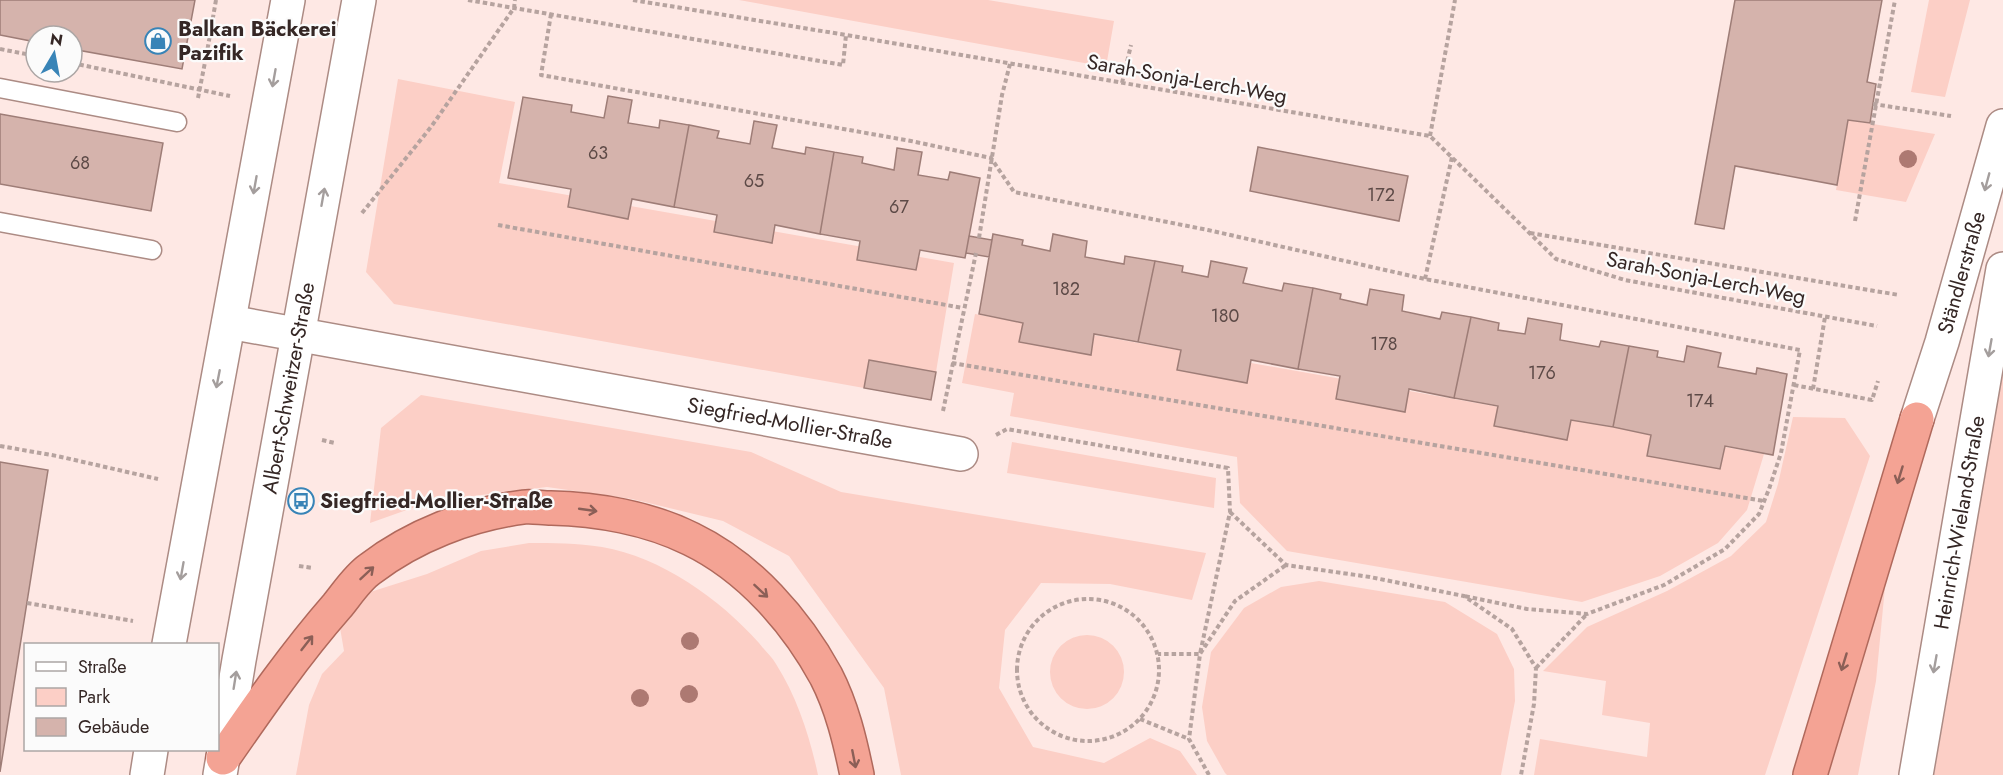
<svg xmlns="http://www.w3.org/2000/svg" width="2003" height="775" viewBox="0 0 2003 775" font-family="Jost,sans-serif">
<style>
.green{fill:#fccfc6}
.building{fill:#d5b3ac;stroke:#9e7d77;stroke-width:1.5}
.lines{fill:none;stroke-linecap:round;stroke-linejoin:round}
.service-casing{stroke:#ac8b84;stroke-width:21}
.minor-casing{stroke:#ac8b84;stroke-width:36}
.secondary-casing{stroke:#ac8b84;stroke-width:36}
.trunk-casing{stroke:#b0695c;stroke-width:36}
.path{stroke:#b6a39f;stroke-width:4;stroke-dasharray:4.5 3;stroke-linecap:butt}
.service{stroke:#fff;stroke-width:18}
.minor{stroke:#fff;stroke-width:33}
.secondary{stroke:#fff;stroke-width:33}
.trunk{stroke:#f4a394;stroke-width:33}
.tree{fill:#ad7972}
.oneway{stroke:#a49e9d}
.oneway2{stroke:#8b5f57}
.labels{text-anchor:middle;stroke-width:4.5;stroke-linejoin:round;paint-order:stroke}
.number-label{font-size:18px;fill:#5d4a47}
.poi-label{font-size:21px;font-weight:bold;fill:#352725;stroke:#fbfbfb;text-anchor:start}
.street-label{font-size:21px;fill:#352725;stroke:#fbfbfb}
</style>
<rect width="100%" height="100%" fill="#fee8e4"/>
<path class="green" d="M739,0H988L1114,21L1106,67Z
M1929,0H1970L1945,97L1911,92Z
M398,79L515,102L499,183L954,263L936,372L869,360L864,388L394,304L366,272Z
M1848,120L1935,134L1906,202L1836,190Z
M975,314L1764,454L1747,510L1718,543L1660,576L1582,602L1287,551L1240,503L1237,457L1010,416L1014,393L962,383Z
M2003,367V775H1934L2001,379Z
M421,395L751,452L841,492L1206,553L1192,600L1110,584L1041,583L1005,630L999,688L1033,747L1104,763L1150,738L1180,751L1197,775H901L884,688L789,556L723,521L632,499L547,487L432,501L370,523L381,428Z
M1793,417L1845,418L1870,456L1765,775H1534L1540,739L1647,757L1650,723L1602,715L1606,681L1543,671L1587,627L1667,591L1731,556L1766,522L1778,484Z
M1012,442L1216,478L1214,508L1007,473Z
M529,543C553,543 577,543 602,547C661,557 720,599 759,643C764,650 772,657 776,664C797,697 810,737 818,775H296L309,705L322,674L344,651L339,622L364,594L427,574L481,551Z
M1319,581L1445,602L1497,634L1514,669L1515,701L1501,775H1227L1225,773L1207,741L1202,707L1211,652L1244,608L1281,587Z
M1885,587L1876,681L1858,775H1827Z
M1050 672a37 37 0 1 1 74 0a37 37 0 1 1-74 0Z"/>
<path class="building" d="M0,0H195L182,69L72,49V36H36V42L0,35Z
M1735,0H1882L1867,82L1876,84L1870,123L1848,120L1837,185L1735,166L1724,229L1695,224Z
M608,96L632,100L628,123L659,128L660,120L689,125L674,207L632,199L628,219L568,207L571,189L508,178L523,97L572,105L571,112L604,118Z
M0,114L163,143L151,211L0,184Z
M754,121L777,125L772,148L805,154L806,147L834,152L820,234L775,225L772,243L714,232L717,215L674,207L689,125L719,131L717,138L750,144Z
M1258,147L1408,176L1399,221L1250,191Z
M897,148L922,152L918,175L948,180L950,172L980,178L965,258L920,250L916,270L857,260L860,241L820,234L834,152L863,157L862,163L894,170Z
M993,234L1023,240L1022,245L1050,251L1053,234L1087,241L1085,257L1124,264L1125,256L1155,261L1138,342L1094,334L1091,355L1019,342L1023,323L979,314Z
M969,236L992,240L989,257L966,253Z
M1155,261L1183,266L1182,272L1208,277L1211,261L1247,268L1243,283L1282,291L1284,283L1313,288L1298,369L1251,360L1247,383L1177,370L1181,350L1138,342Z
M1313,288L1341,294L1340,299L1367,305L1370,289L1404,295L1402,311L1440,319L1442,312L1471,317L1454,398L1409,389L1405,412L1336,399L1340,376L1298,369Z
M1471,317L1499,323L1498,330L1525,334L1528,318L1562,324L1560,340L1599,347L1601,341L1629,346L1613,427L1571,420L1567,440L1494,426L1498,406L1454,398Z
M1629,346L1658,351L1657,357L1684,362L1687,346L1707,350L1721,353L1718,367L1756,374L1757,368L1787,374L1773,455L1725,446L1720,469L1647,456L1651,435L1613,427Z
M869,360L936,372L931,400L864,388Z
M0,462L48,470L0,772Z"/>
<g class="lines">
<g class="service-casing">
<path id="service" d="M0,88L177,122
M0,222L152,250"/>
</g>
<g class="minor-casing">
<g id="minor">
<path id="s1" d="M229,322L961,454"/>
</g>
</g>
<g class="secondary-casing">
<g id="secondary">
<path id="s2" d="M1917,419L1942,342L2003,126"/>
<path d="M169,644C207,429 250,215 288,0"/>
<path d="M147,775L151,750"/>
<path id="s3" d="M220,775L239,660L359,0"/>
<path id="s4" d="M1916,775L2003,269"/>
</g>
</g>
<g class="trunk-casing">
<path id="trunk" d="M223,758C259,706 295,654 337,606C347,594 357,578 370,569C413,536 469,514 524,507C532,506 542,508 551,508C597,509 649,518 691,539C749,567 796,621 826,676C842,707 850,741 857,775
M1810,775L1917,419"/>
</g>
<path class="path" d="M216,0L207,52L238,57
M468,0L843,65L846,35L1430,136L1556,259L1625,280L1877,326
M633,0L846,35
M551,14L541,75L911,141L991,158L1014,192L1208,230L1425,279L1800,350L1781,453L1769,489L1759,514L1725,549L1664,585L1587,614L1527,609L1464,596
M0,49L36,56
M72,63L230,96
M1122,83L1131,45
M198,98L207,52
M1873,104L1951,116
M1430,136L1455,0
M362,213L431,127L514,8L515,0
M1855,221L1895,0
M498,225L963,308
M1530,233L1899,295
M979,238L1002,95L1010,64
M1425,279L1452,157
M952,363L1764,501
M1794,385L1872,400L1878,381
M1813,389L1825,317
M943,411L976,253
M996,435L1007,429L1228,468L1230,512L1200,654H1158
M322,440L335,443
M0,446L57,456L158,479
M1230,512L1286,565L1370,577L1464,596L1512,629L1536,668L1534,704L1521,775
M299,566L313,568
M1017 670a71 71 0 1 1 142 0a71 71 0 1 1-142 0Z
M27,603L133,621
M1536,668L1587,614
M1140,719L1189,739
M1209,775L1189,739L1200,654L1235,601L1286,565"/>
<use href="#service" class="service"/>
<use href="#minor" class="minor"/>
<use href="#secondary" class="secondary"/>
<use href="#trunk" class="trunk"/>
</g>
<g class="tree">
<circle cx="1908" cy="159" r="9"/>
<circle cx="690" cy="641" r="9"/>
<circle cx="689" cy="694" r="9"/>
<circle cx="640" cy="698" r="9"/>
</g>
<defs><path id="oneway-shaft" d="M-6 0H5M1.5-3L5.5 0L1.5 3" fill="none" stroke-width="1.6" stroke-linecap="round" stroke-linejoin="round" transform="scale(1.5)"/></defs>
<g class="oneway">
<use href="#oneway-shaft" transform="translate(274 78) rotate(100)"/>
<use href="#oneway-shaft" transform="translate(1987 182) rotate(105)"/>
<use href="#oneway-shaft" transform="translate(255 185) rotate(100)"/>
<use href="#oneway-shaft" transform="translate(323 197) rotate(-80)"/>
<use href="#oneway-shaft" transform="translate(1990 348) rotate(100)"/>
<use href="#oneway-shaft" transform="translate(218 379) rotate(101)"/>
<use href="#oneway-shaft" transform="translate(182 571) rotate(100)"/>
<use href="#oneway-shaft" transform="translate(1935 664) rotate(100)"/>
<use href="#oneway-shaft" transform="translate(235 680) rotate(-81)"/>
</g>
<g class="oneway2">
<use href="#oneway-shaft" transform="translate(1900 475) rotate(107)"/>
<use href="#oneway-shaft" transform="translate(588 510) rotate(8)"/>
<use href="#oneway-shaft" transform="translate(367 573) rotate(-43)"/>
<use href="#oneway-shaft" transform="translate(761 591) rotate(43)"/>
<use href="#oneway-shaft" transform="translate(307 643) rotate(-52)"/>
<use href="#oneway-shaft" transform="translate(1844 662) rotate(107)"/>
<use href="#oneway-shaft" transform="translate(854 759) rotate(79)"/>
</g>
<defs>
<g id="shop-ring" transform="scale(1.35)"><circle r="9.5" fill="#fbfbfb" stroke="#3884b7" stroke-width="1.5"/><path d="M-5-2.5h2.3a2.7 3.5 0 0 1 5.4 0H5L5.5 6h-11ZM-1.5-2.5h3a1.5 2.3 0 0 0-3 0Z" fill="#3884b7"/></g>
<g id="bus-ring" transform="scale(1.35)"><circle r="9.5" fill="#fbfbfb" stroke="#3884b7" stroke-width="1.5"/><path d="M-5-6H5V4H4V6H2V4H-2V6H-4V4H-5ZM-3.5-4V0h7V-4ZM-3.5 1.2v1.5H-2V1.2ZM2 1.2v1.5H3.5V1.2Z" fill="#3884b7"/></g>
</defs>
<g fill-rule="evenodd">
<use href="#shop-ring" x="158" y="41"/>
<use href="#bus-ring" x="301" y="501"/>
</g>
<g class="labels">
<g class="number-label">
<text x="598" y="159">63</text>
<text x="80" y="169">68</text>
<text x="754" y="187">65</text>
<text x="1381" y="201">172</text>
<text x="899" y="213">67</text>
<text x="1066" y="295">182</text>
<text x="1225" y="322">180</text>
<text x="1384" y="350">178</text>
<text x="1542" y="379">176</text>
<text x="1700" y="407">174</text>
</g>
<g class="poi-label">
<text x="178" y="36">Balkan Bäckerei<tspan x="178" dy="24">Pazifik</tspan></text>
<text x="320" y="508">Siegfried-Mollier-Straße</text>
</g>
<g class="street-label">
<text transform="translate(1187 79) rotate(10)" y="7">Sarah-Sonja-Lerch-Weg</text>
<text dy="7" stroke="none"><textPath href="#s2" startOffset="153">Ständlerstraße</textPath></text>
<text transform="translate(1706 278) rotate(11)" y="7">Sarah-Sonja-Lerch-Weg</text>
<text dy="7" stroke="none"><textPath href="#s3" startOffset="393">Albert-Schweitzer-Straße</textPath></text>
<text dy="7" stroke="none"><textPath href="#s1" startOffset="570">Siegfried-Mollier-Straße</textPath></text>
<text dy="7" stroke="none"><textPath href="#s4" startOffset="256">Heinrich-Wieland-Straße</textPath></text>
</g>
</g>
<rect x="24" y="643" width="195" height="108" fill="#fbfbfb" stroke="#aca6a5" stroke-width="1.5"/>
<rect x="36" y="662" width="30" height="9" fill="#ffffff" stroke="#aca6a5" stroke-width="1.5"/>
<text x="78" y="673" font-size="18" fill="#352725">Straße</text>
<rect x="36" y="688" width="30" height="18" fill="#fccfc6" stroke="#aca6a5" stroke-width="1.5"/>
<text x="78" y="703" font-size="18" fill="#352725">Park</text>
<rect x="36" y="718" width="30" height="18" fill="#d5b3ac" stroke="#aca6a5" stroke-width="1.5"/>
<text x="78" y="733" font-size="18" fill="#352725">Gebäude</text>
<g transform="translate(54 54) rotate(10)"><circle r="28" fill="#fbfbfb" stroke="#aca6a5" stroke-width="1.5"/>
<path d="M0-4.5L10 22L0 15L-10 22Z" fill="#3884b7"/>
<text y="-9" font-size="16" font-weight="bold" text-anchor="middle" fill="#352725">N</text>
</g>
</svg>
